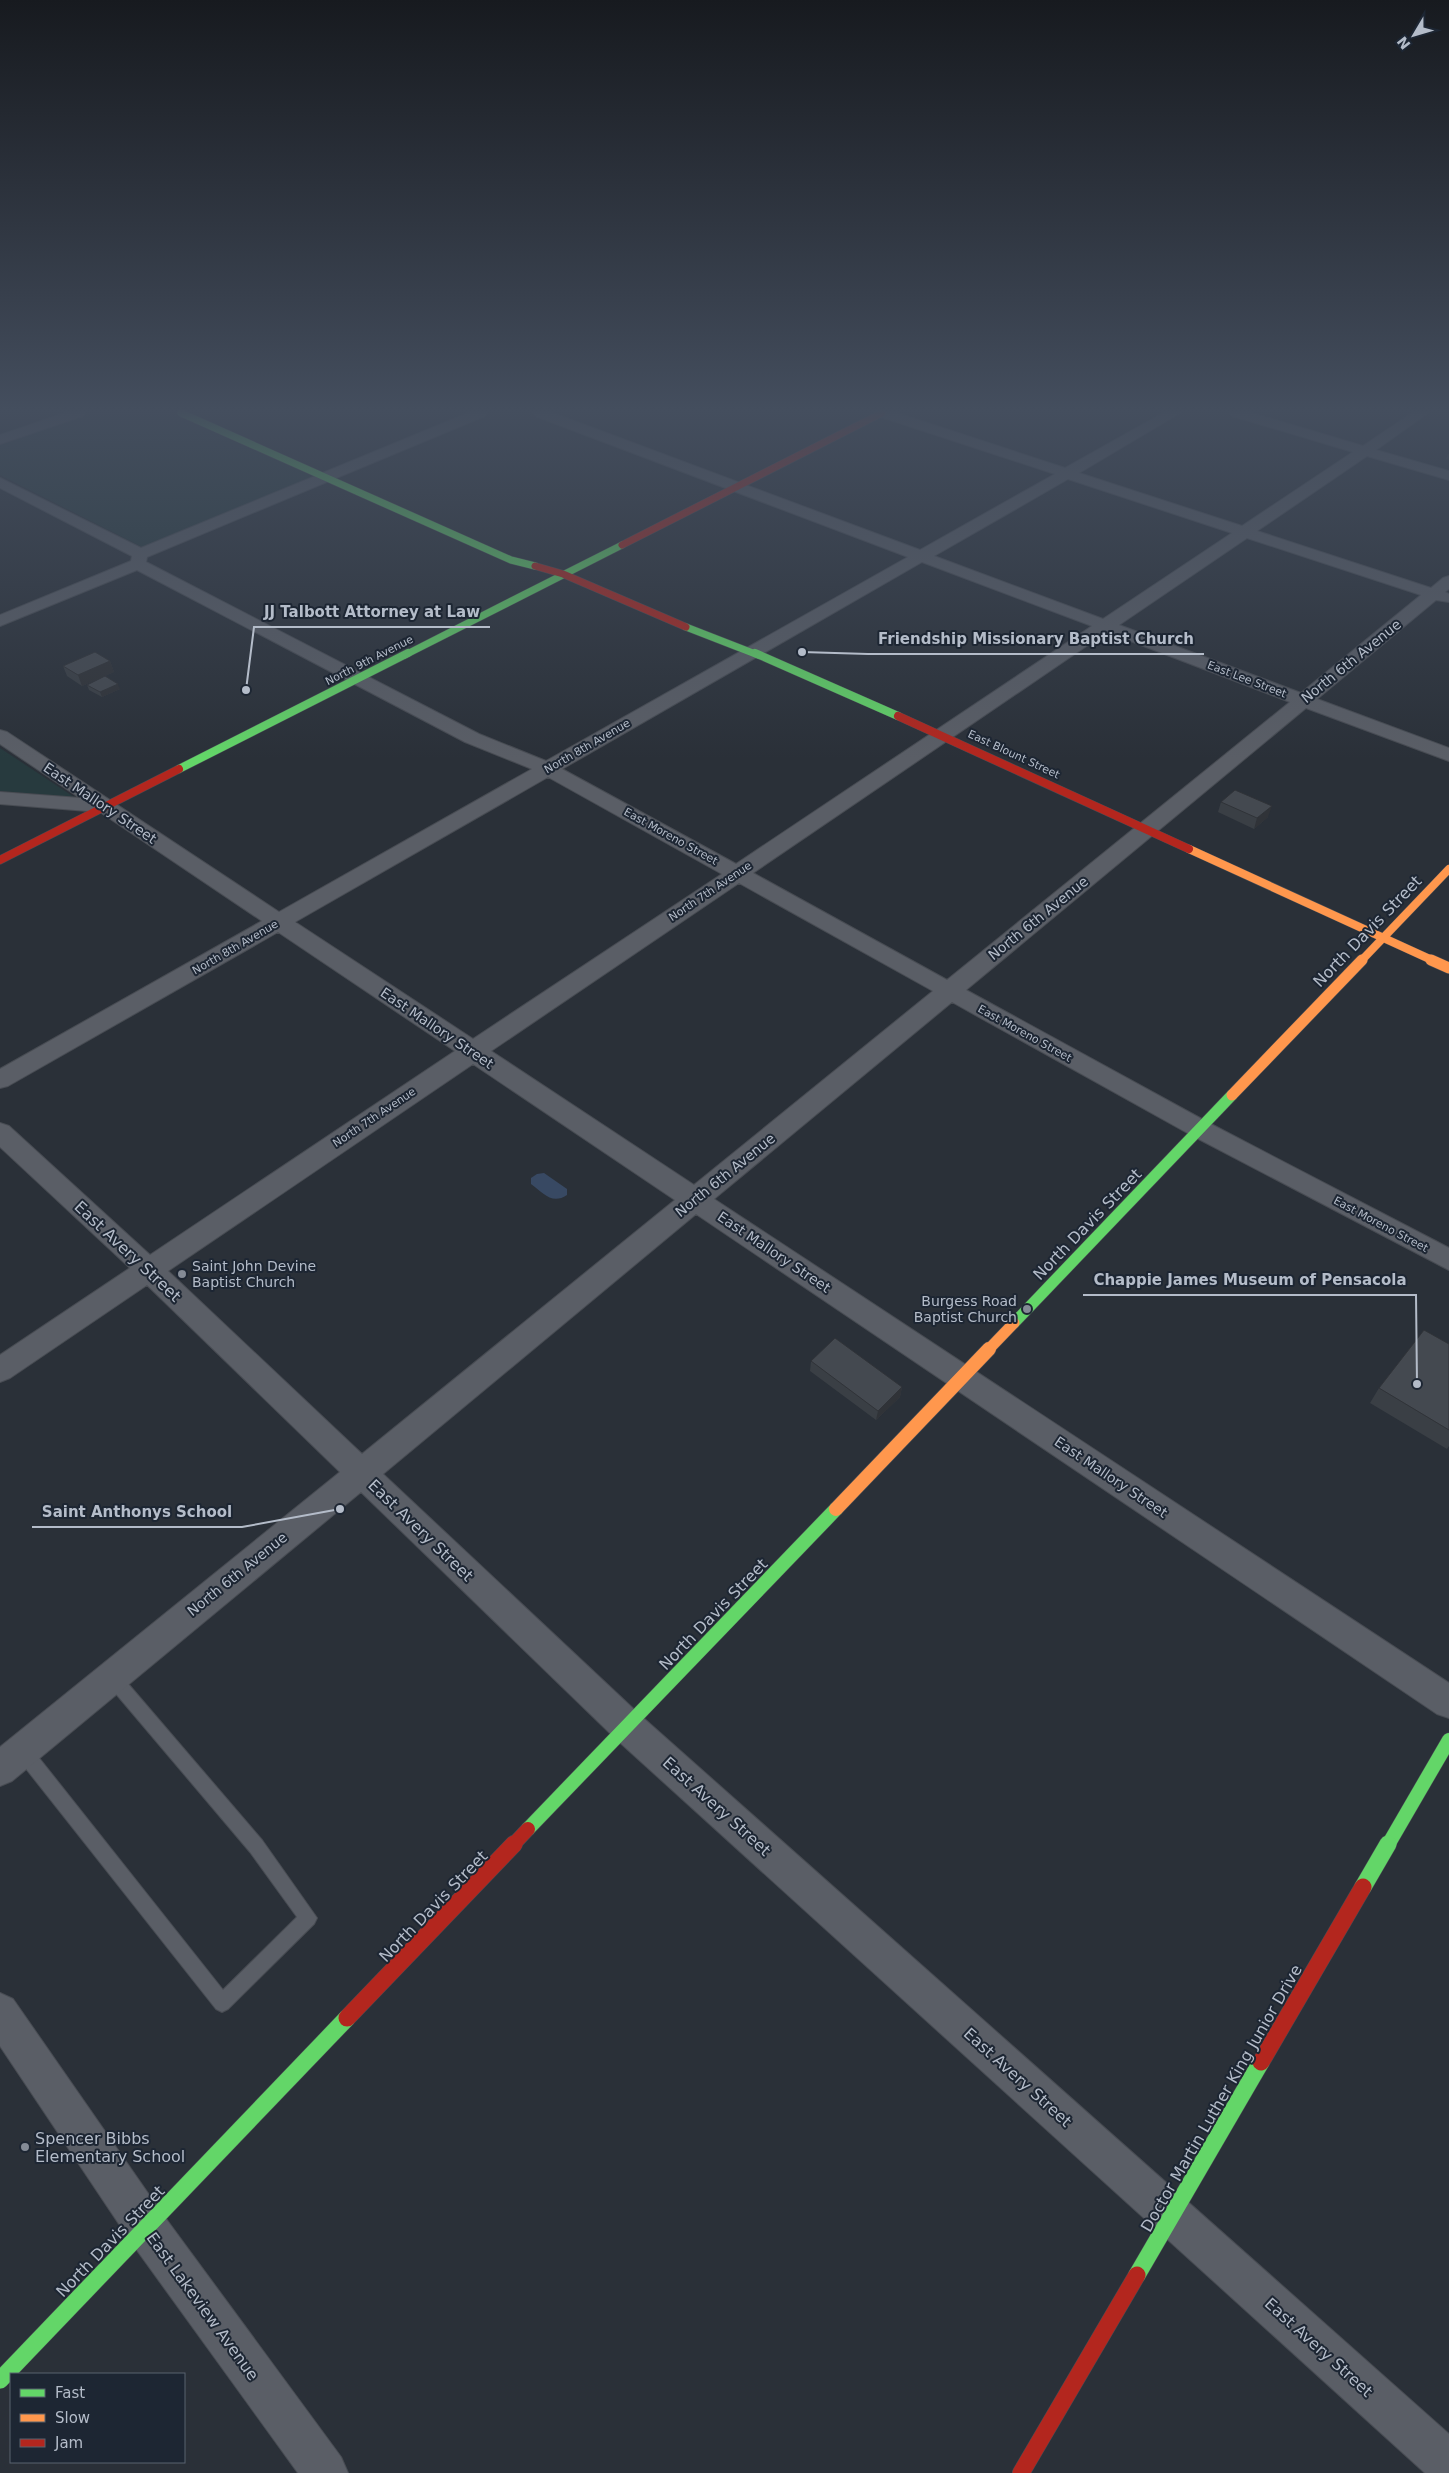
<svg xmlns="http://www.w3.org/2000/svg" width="1449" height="2473" viewBox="0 0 1449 2473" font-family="'DejaVu Sans',sans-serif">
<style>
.green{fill:#273a3e}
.water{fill:#384963}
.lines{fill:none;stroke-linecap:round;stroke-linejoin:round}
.lane-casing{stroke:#484c53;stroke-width:2}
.street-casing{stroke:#484c53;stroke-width:2}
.fast-far4-casing{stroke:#484c53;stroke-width:8}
.fast-far3-casing{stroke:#484c53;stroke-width:9}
.fast-far2-casing{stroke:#484c53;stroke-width:12}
.fast-far1-casing{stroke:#484c53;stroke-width:15}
.fast-casing{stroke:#484c53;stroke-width:18}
.slow-far2-casing{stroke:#484c53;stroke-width:9}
.slow-far1-casing{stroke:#484c53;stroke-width:12}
.slow-casing{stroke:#484c53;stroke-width:15}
.jam-far3-casing{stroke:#484c53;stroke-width:8}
.jam-far2-casing{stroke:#484c53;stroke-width:9}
.jam-far1-casing{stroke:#484c53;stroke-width:15}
.jam-casing{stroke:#484c53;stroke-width:18}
.lane{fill:#5a5e66;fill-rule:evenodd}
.street{fill:#5a5e66;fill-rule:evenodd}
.fast-far4{stroke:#63d668;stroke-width:7}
.fast-far3{stroke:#63d668;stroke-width:8}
.fast-far2{stroke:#63d668;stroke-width:11}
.fast-far1{stroke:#63d668;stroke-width:14}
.fast{stroke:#63d668;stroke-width:17}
.slow-far2{stroke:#ff974d;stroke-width:8}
.slow-far1{stroke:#ff974d;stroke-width:11}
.slow{stroke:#ff974d;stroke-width:14}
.jam-far3{stroke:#b3261e;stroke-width:7}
.jam-far2{stroke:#b3261e;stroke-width:8}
.jam-far1{stroke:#b3261e;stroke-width:14}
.jam{stroke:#b3261e;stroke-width:17}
.wall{fill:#3a3f45}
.shaded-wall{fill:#303338}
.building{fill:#444950;stroke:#303338}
.poi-dot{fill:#848b96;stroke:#1d2633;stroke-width:2}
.labels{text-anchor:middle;stroke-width:4;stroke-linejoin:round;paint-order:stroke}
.far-street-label{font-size:11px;fill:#b4bcc9;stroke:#1d2633}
.street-label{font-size:14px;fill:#b4bcc9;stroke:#1d2633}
.poi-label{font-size:14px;fill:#b4bcc9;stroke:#1d2633;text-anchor:start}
.near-street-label{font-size:16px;fill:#b4bcc9;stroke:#1d2633}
.near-poi-label{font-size:16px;fill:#b4bcc9;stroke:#1d2633;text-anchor:start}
.leader{fill:none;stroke:#b4bcc9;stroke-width:2}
.callout-dot{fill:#b4bcc9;stroke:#1d2633;stroke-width:2}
.callout-label{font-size:15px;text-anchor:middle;font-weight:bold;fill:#b4bcc9;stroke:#1d2633;stroke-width:4;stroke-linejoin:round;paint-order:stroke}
</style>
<rect width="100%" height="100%" fill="#2a3038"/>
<path class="green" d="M90,413H171L315,477L142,547L0,475V445Z
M0,748L74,797L0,791Z"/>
<path class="water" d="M544,1173L567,1189V1195C552,1205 543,1193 531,1184V1178L537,1174Z"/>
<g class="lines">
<g class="lane-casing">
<path id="lane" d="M112,1669L118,1672L262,1840L317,1918L314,1924L228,2009L222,2012L216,2009L16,1756L14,1750L16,1744L22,1742L28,1744L223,1990L297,1917L250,1852L106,1682L104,1677L106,1672Z"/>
</g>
<g class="street-casing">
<path id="street" d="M65,413H85L83,416L0,444V435Z
M468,413H487L485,416L147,557L146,562L479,734L546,761L908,557L535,416L533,413H553L920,550L1055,474L878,416L876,413H897L1065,468L1163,413H1180L1079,473L1242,526L1353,452L1232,416L1230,413H1252L1363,446L1412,413H1428L1376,450L1449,471V480L1367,456L1257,531L1431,588L1443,578L1449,576V589L1445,592L1449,594V602L1436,600L1317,699L1449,748V761L1306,708L966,990L1209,1123L1449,1248V1270L1191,1135L952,1002L714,1199L1449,1683V1718L1437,1714L696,1214L383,1474L640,1715L1449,2434V2473H1425L616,1739L361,1492L12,1781L0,1786V1747L340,1472L147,1285L10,1378L0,1382V1355L130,1268L0,1147V1123L9,1126L150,1255L455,1051L278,932L8,1086L0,1088V1069L262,921L100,812L0,804V792L80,798L0,744V730L7,732L279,912L532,769L465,742L137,570L0,626V615L131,561L132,556L0,488V478L141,548ZM1068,479L1232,533L1103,619L934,556ZM1247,538L1421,595L1301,693L1119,625ZM922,562L1092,626L736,864L562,769ZM1107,632L1290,702L947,980L753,873ZM548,777L722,874L473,1039L295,922ZM739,883L933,991L694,1185L491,1051ZM473,1064L675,1200L362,1454L168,1271Z
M0,1993L13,1999L161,2212L341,2457L348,2473H298L131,2242L0,2046Z"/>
</g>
<g class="fast-far4-casing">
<path id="fast-far4" d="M181,413L511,560L535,566
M686,627L758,655
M405,655L622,545"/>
</g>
<g class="fast-far3-casing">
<path id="fast-far3" d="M755,653L898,716
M179,769L408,653"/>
</g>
<g class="fast-far2-casing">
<path id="fast-far2" d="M1014,1323L1232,1095"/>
</g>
<g class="fast-far1-casing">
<path id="fast-far1" d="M528,1829L836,1509
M1388,1845L1449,1740"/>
</g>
<g class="fast-casing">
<path id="fast" d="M1363,1887L1388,1844
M1137,2275L1261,2062
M0,2380L347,2018"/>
</g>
<g class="slow-far2-casing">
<path id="slow-far2" d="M1189,849L1434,961
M1361,961L1449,869"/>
</g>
<g class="slow-far1-casing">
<path id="slow-far1" d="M1431,960L1449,968
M1232,1095L1362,960
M988,1350L1014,1323"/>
</g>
<g class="slow-casing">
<path id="slow" d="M836,1509L989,1349"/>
</g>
<g class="jam-far3-casing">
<path id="jam-far3" d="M622,545L882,413
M535,566L563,574L686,627"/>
</g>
<g class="jam-far2-casing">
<path id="jam-far2" d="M898,716L1189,849
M0,860L179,769"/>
</g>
<g class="jam-far1-casing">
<path id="jam-far1" d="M513,1845L528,1829"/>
</g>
<g class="jam-casing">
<path id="jam" d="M347,2018L514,1844
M1261,2062L1363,1887
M1021,2473L1137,2275"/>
</g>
<use href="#lane" class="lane"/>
<use href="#street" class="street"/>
<use href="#fast-far4" class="fast-far4"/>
<use href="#fast-far3" class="fast-far3"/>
<use href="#fast-far2" class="fast-far2"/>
<use href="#fast-far1" class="fast-far1"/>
<use href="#fast" class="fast"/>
<use href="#slow-far2" class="slow-far2"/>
<use href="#slow-far1" class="slow-far1"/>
<use href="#slow" class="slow"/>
<use href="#jam-far3" class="jam-far3"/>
<use href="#jam-far2" class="jam-far2"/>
<use href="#jam-far1" class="jam-far1"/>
<use href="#jam" class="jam"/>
</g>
<path class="wall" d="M1448,454H1449V460L1446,459Z
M110,661L114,672L82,686L67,676L63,666Z
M87,685L120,689L102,697L89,690Z
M1221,802L1268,817L1254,829L1218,812Z
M1449,1344V1446L1447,1449L1370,1403L1379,1388Z
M811,1361L902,1387L900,1397L876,1420L810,1371Z"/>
<path class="shaded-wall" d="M110,661L114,672L82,686L78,675Z
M118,684L120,689L102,697L100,692Z
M1272,806L1268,817L1254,829L1257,818Z
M902,1387L900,1397L876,1420L878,1411Z"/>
<path class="building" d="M95,652L110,661L78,675L63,666Z
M105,676L118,684L100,692L87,685Z
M1235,790L1272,806L1257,818L1221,802Z
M1424,1330L1449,1344V1430L1379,1388Z
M835,1338L902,1387L878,1411L811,1361Z"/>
<linearGradient id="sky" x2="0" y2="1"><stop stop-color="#171a1f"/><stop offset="0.54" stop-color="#444e5e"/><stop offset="1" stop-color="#444e5e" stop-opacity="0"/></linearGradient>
<rect width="1449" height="759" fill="url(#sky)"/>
<g class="poi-dot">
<circle cx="182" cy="1274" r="5"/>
<circle cx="1027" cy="1309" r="5"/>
<circle cx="25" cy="2147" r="5"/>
</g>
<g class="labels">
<g class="far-street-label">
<text transform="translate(369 660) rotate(-27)" y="4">North 9th Avenue</text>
<text transform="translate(1247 679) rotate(21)" y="4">East Lee Street</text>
<text transform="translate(587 746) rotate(-30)" y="4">North 8th Avenue</text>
<text transform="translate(1014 754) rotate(25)" y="4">East Blount Street</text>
<text transform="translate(671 836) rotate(29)" y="4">East Moreno Street</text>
<text transform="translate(710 891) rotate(-34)" y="4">North 7th Avenue</text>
<text transform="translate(235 947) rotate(-30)" y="4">North 8th Avenue</text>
<text transform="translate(1025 1033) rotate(29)" y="4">East Moreno Street</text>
<text transform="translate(374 1117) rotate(-34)" y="4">North 7th Avenue</text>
<text transform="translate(1381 1224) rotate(28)" y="4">East Moreno Street</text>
</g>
<g class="street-label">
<text transform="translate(1351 661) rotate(-39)" y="5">North 6th Avenue</text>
<text transform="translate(100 803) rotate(34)" y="5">East Mallory Street</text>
<text transform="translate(1038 918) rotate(-39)" y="5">North 6th Avenue</text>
<text transform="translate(437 1028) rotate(34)" y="5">East Mallory Street</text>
<text transform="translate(725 1175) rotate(-39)" y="5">North 6th Avenue</text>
<text transform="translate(774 1252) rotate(34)" y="5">East Mallory Street</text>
<text transform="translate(1111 1477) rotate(34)" y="5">East Mallory Street</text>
<text transform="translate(237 1574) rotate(-39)" y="5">North 6th Avenue</text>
</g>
<g class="poi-label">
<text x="192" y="1271">Saint John Devine<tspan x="192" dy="16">Baptist Church</tspan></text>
<text x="1017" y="1306" text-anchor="end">Burgess Road<tspan x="1017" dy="16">Baptist Church</tspan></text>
</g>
<g class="near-street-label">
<text transform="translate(1367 931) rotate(-46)" y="6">North Davis Street</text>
<text transform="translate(1087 1224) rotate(-46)" y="6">North Davis Street</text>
<text transform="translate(128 1251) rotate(43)" y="6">East Avery Street</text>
<text transform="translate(421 1530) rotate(44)" y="6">East Avery Street</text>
<text transform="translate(713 1614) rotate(-46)" y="6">North Davis Street</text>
<text transform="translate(717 1806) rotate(42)" y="6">East Avery Street</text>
<text transform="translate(433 1906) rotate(-46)" y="6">North Davis Street</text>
<text transform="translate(1018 2077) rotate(42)" y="6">East Avery Street</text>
<text transform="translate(1221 2098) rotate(-60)" y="6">Doctor Martin Luther King Junior Drive</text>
<text transform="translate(110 2241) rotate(-46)" y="6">North Davis Street</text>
<text transform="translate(203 2306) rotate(54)" y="6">East Lakeview Avenue</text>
<text transform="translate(1319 2347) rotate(42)" y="6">East Avery Street</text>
</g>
<g class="near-poi-label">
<text x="35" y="2144">Spencer Bibbs<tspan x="35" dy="18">Elementary School</tspan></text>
</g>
</g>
<path class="leader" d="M246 690L254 627H490M802 652L868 654H1204M1417 1384L1416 1295H1083M340 1509L242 1527H32"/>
<g class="callout-dot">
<circle cx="246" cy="690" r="5"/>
<circle cx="802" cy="652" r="5"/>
<circle cx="1417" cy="1384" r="5"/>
<circle cx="340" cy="1509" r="5"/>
</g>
<g class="callout-label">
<text x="372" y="617">JJ Talbott Attorney at Law</text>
<text x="1036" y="644">Friendship Missionary Baptist Church</text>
<text x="1250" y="1285">Chappie James Museum of Pensacola</text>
<text x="137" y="1517">Saint Anthonys School</text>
</g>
<rect x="10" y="2373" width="175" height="90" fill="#1d2633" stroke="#59626f"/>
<rect x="20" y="2389" width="25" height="8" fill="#63d668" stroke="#59626f"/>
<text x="55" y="2398" font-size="15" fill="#b4bcc9">Fast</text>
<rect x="20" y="2414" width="25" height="8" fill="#ff974d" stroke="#59626f"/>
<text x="55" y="2423" font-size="15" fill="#b4bcc9">Slow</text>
<rect x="20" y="2439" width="25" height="8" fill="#b3261e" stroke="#59626f"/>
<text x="55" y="2448" font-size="15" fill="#b4bcc9">Jam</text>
<g transform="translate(1414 35) rotate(232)" stroke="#1d2633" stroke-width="4" paint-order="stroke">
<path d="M0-4L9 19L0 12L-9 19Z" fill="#b4bcc9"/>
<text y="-8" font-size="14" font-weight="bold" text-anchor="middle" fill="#b4bcc9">N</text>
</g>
</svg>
